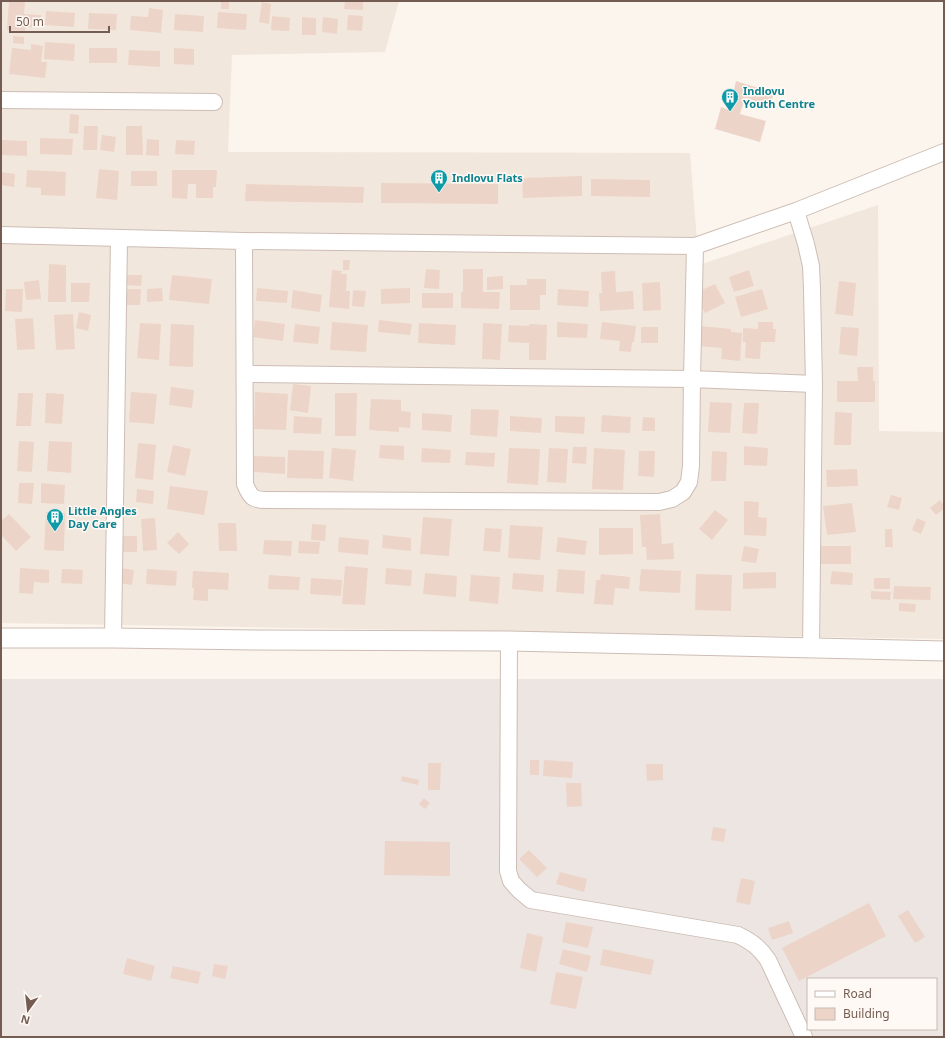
<svg xmlns="http://www.w3.org/2000/svg" width="945" height="1038" viewBox="0 0 945 1038" font-family="'Noto Sans',sans-serif">
<style>
.residential{fill:#f2e7dd}
.industrial{fill:#ece5e2;fill-rule:evenodd}
.building{fill:#edd4c8}
.lines{fill:none;stroke-linecap:round;stroke-linejoin:round}
.minor-casing{stroke:#cdbdb4;stroke-width:18}
.tertiary-casing{stroke:#cdbdb4;stroke-width:21}
.minor{stroke:#fff;stroke-width:16}
.tertiary{stroke:#fff;stroke-width:19}
.labels{text-anchor:middle;stroke-width:3;stroke-linejoin:round;paint-order:stroke}
.culture-label{font-size:11px;font-weight:bold;fill:#0d838f;stroke:#fef9f4;text-anchor:start}
</style>
<rect width="100%" height="100%" fill="#fbf5ee"/>
<path class="residential" d="M1,1H399L385,52L232,55L228,152L690,153L699,265L878,205L879,431L944,432V639L1,623Z"/>
<path class="industrial" d="M1,679H944V1037H1ZM808,979H936V1029H808Z"/>
<path class="building" d="M9,1H25L24,14L41,15L40,28L26,27L25,31L7,30Z
M221,1L229,2V9H221Z
M345,1H363V10L344,9Z
M262,2L271,4L269,24L259,22Z
M149,8L163,10L161,33L130,30L131,16L148,17Z
M46,11L75,13L74,27L45,25Z
M218,12L247,14L246,30L217,28Z
M89,13L117,14L116,30L88,29Z
M175,14L204,16L203,32L174,30Z
M348,15L363,16L362,31L347,30Z
M272,16L290,18L289,31L271,30Z
M302,17L316,18V35H302Z
M323,17L338,19L337,34L322,32Z
M13,36L24,37V44L13,43Z
M45,42L75,44L74,61L44,59Z
M31,44L43,46L41,62H47L45,78L9,74L12,48L31,50Z
M89,48H117V63H89Z
M174,48L194,49V65L174,64Z
M129,50L160,51V67L128,65Z
M736,81L774,93L770,105L745,98L740,114L766,121L760,142L715,129L721,107L729,110L731,101L737,103L739,95L733,94Z
M70,114L79,115L78,134L69,133Z
M84,126H98L97,150H83Z
M126,126H142L143,155H126Z
M102,135L116,137L114,152L100,150Z
M40,138L73,139L72,155L40,154Z
M147,139L159,140V156L146,155Z
M1,140L27,141V156L1,155Z
M176,140L195,141L194,155L175,154Z
M99,169L119,171L117,200L96,198Z
M27,170L66,172L65,196L41,195V188L26,187Z
M172,170H217L216,187H213V198H196V184H188L187,199L172,198Z
M131,171H157V186H131Z
M1,172L15,174L14,187L1,185Z
M582,176V196L523,198L522,178Z
M591,179L650,180V197L591,196Z
M381,183L498,184V204L381,203Z
M246,184L364,187L363,203L245,201Z
M343,260H350L349,270H343Z
M49,264L66,265V302H48Z
M426,269L440,270L439,289L424,288Z
M463,269H483V292H500L499,309L461,308V292H463Z
M332,270L342,271L341,274H347L346,291H350L349,309L329,307Z
M749,270L754,286L734,292L729,277Z
M615,271L616,292L633,291L634,309L600,311L599,293H602L601,272Z
M126,275H142L141,286L125,285Z
M172,275L212,279L209,304L169,300Z
M503,276V289L487,290V277Z
M527,279H546V295H540V310H510V285H527Z
M39,280L41,299L26,300L24,282Z
M839,281L856,283L853,316L835,314Z
M660,282L661,310L643,311L642,283Z
M71,283H90L89,302H71Z
M715,284L725,303L705,313L695,293Z
M162,288L163,301L147,302V289Z
M257,288L288,291L287,303L256,301Z
M410,288V303L381,304V289Z
M6,289H23L22,312L5,311Z
M124,289H141L140,305H124Z
M558,289L589,291L588,307L557,305Z
M762,289L768,309L741,317L735,297Z
M293,290L322,295L320,312L291,308Z
M353,290L366,291L364,307L352,306Z
M422,293H453V308H422Z
M79,312L91,315L88,331L76,328Z
M73,314L75,349L56,350L54,315Z
M33,318L35,349L17,350L15,319Z
M255,320L285,324L283,341L253,337Z
M379,320L412,324L410,335L378,332Z
M332,322L368,325L366,352L330,350Z
M557,322L588,324L587,338L557,337Z
M602,322L636,326L634,342H632L631,352L619,351L620,341L600,339Z
M758,322H773V329H776L775,342H761L760,359L745,358L746,342H743V328L758,329Z
M140,323L161,324L159,360L137,358Z
M419,323L456,325L455,345L418,343Z
M483,323L502,324L500,360L482,359Z
M171,324L194,325L193,367L169,366Z
M295,324L320,327L318,344L293,342Z
M529,324L547,325L546,360H529V343L508,342L509,325L529,326Z
M701,326L731,329V332L742,333L740,361L721,359L722,348L699,346Z
M641,327H658V343H641Z
M841,327L859,328L857,356L839,354Z
M857,367H873V381H875V402H837V381H858Z
M293,384L311,386L308,413L290,410Z
M171,387L194,390L192,408L169,405Z
M131,392L157,394L154,424L129,422Z
M255,392L288,394L286,430L254,429Z
M18,393H33L31,426H16Z
M46,393L64,394L62,424L45,423Z
M335,393H357L356,436H335Z
M371,399L401,400V411L411,412L410,428L399,427V432L369,430Z
M710,402L732,403L730,433L708,432Z
M744,403H759L757,434L742,433Z
M471,409L499,410L497,437L470,435Z
M835,412L852,413L851,445H834Z
M422,413L452,415L451,432L422,430Z
M602,415L631,417L630,433L601,432Z
M294,416L322,418L321,434L293,433Z
M510,416L542,418L541,433L510,431Z
M555,416L585,417L584,434L555,432Z
M643,417L655,418V431H642Z
M19,441L34,442L32,472L17,471Z
M49,441L72,442L71,473L47,471Z
M138,443L156,445L153,480L135,478Z
M173,445L191,449L185,476L167,472Z
M380,445L404,446V460L379,458Z
M744,446L768,448L767,466L744,465Z
M573,447H587L586,464L572,463Z
M332,448L356,450L353,481L329,478Z
M422,448L451,450L450,463L421,462Z
M509,448L540,449L538,485L507,483Z
M549,448L568,449L566,483L547,482Z
M594,448L625,450L623,490L592,489Z
M288,450L324,451L323,479L287,478Z
M639,451H655L654,477L638,476Z
M712,451L727,452L726,481H711Z
M466,452L495,453L494,467L465,465Z
M253,456L285,457V474L252,472Z
M857,469L858,486L827,487L826,470Z
M19,483H34L32,504L18,503Z
M41,483L65,485L64,504L41,503Z
M170,486L208,491L204,515L167,509Z
M137,489L154,491L153,504L136,502Z
M891,495L902,498L899,510L887,507Z
M940,500L944,505V509L936,515L930,508Z
M744,501L759,502L758,517L767,518L766,536L744,535Z
M852,503L856,532L827,535L823,506Z
M715,510L728,520L712,540L699,529Z
M46,512L65,513L64,551L44,550Z
M9,514L31,537L16,551L1,535V521Z
M660,514L662,544L673,543L674,559L647,560L646,547H642L640,515Z
M423,517L452,519L449,556L420,554Z
M155,518L157,550L143,551L141,519Z
M917,518L926,522L921,534L912,530Z
M218,523H236L237,551H219Z
M312,524L326,525L325,541L311,540Z
M510,525L543,527L540,560L508,558Z
M485,528L502,529L500,552L483,551Z
M599,528H633V554L599,555Z
M885,529H892L893,547H885Z
M178,532L189,544L179,554L167,543Z
M383,535L411,538V551L382,548Z
M120,536H137V552H120Z
M339,537L369,540L368,555L338,552Z
M558,537L587,541L585,555L556,552Z
M264,540L292,541L291,556L263,554Z
M299,541L320,542L319,554L298,553Z
M744,546L759,549L756,563L741,561Z
M816,546H851V564H816Z
M345,566L368,568L365,605L342,604Z
M20,568L49,570V583L34,582L33,594L19,593Z
M120,568L134,570L132,585L118,583Z
M386,568L412,570L411,586L385,584Z
M62,569L83,570L82,584L61,583Z
M147,569L177,571L176,586L146,584Z
M558,569L585,571L584,594L556,592Z
M641,569L681,571L680,593L639,591Z
M193,571L229,573L228,590L208,589V601L193,600L194,588H192Z
M832,571L853,573L852,585L830,584Z
M776,572V588L743,589V573Z
M425,573L457,576L456,597L423,594Z
M513,573L544,575L543,592L512,589Z
M601,574L630,577L629,589L615,588L613,605L594,604L596,580H600Z
M696,574L732,575L731,611L695,610Z
M269,575L300,577L299,590L268,589Z
M471,575L500,577L498,604L469,601Z
M311,578L342,580L341,596L310,594Z
M874,578H890V589H874Z
M894,586L931,587L930,600L893,599Z
M871,591L891,592L890,600L871,599Z
M899,603L916,604L915,612L899,611Z
M530,760H539V775H530Z
M544,760L573,762L572,778L543,776Z
M428,763H441L440,790H428Z
M646,764H663V780L647,781Z
M402,776L419,780L418,785L401,781Z
M566,783H581L582,806L567,807Z
M424,798L430,803L425,809L419,804Z
M713,827L726,829L724,842L711,840Z
M385,841L450,842V876L384,875Z
M529,850L547,868L537,877L519,859Z
M560,872L587,879L584,892L556,884Z
M741,878L755,881L750,905L736,902Z
M869,903L886,936L799,981L782,948Z
M908,910L925,937L915,943L898,916Z
M789,921L793,933L772,940L768,928Z
M566,922L593,927L588,948L562,942Z
M527,933L543,937L536,972L520,968Z
M563,949L591,956L587,972L559,964Z
M603,949L654,960L651,975L600,965Z
M127,958L155,966L151,981L123,974Z
M214,964L228,966L225,979L212,976Z
M173,966L201,972L198,984L170,978Z
M556,972L583,977L576,1009L550,1004Z"/>
<g class="lines">
<g class="minor-casing">
<path id="minor" d="M1,100L214,102
M796,211L806,244L811,266L812,289L814,384L811,648
M1,235L244,241L695,246L796,211L944,152
M244,241L245,484C250,497 253,500 266,500L659,502L672,499L683,492L689,482L691,466L692,379L695,246
M245,374L692,379L814,384
M113,638L119,238
M509,641L508,871L511,881L519,890L531,900L738,935C752,942 759,947 768,960L804,1037"/>
</g>
<g class="tertiary-casing">
<path id="tertiary" d="M1,638H113L254,640L509,641L944,651"/>
</g>
<use href="#minor" class="minor"/>
<use href="#tertiary" class="tertiary"/>
</g>
<defs>
<g id="building-pin" transform="scale(0.9)"><path d="M0 17L-7.5 6A9.5 9.5 0 1 1 7.5 6Z" fill="#0f9aa8" stroke="#fef9f4"/><path d="M-4-6H4V6H1V3H-1V6H-4ZM-2.5-4.3h1.7v1.8h-1.7ZM.8-4.3h1.7v1.8H.8ZM-2.5-1h1.7V.8h-1.7ZM.8-1h1.7V.8H.8Z" fill="#fff"/></g>
</defs>
<g fill-rule="evenodd">
<use href="#building-pin" x="730" y="97"/>
<use href="#building-pin" x="439" y="178"/>
<use href="#building-pin" x="55" y="517"/>
</g>
<g class="labels">
<g class="culture-label">
<text x="743" y="95">Indlovu<tspan x="743" dy="13">Youth Centre</tspan></text>
<text x="452" y="182">Indlovu Flats</text>
<text x="68" y="515">Little Angles<tspan x="68" dy="13">Day Care</tspan></text>
</g>
</g>
<rect width="945" height="1038" fill="none" stroke="#745c52" stroke-width="4"/>
<rect x="807" y="978" width="130" height="52" fill="#fef9f4" stroke="#c7bab3"/>
<rect x="815" y="991" width="20" height="6" fill="#ffffff" stroke="#c7bab3"/>
<text x="843" y="998" font-size="12" fill="#745c52">Road</text>
<rect x="815" y="1008" width="20" height="12" fill="#edd4c8" stroke="#c7bab3"/>
<text x="843" y="1018" font-size="12" fill="#745c52">Building</text>
<g transform="translate(28 1010) rotate(195)" stroke="#fef9f4" stroke-width="3" paint-order="stroke">
<path d="M0-3L7 15L0 10L-7 15Z" fill="#745c52"/>
<text y="-6" font-size="11" font-weight="bold" text-anchor="middle" fill="#745c52">N</text>
</g>
<path d="M10 26v6h99v-6" fill="none" stroke="#745c52" stroke-width="2"/>
<text x="16" y="26" font-size="12" fill="#745c52" stroke="#fef9f4" stroke-width="3" paint-order="stroke">50 m</text>
</svg>
